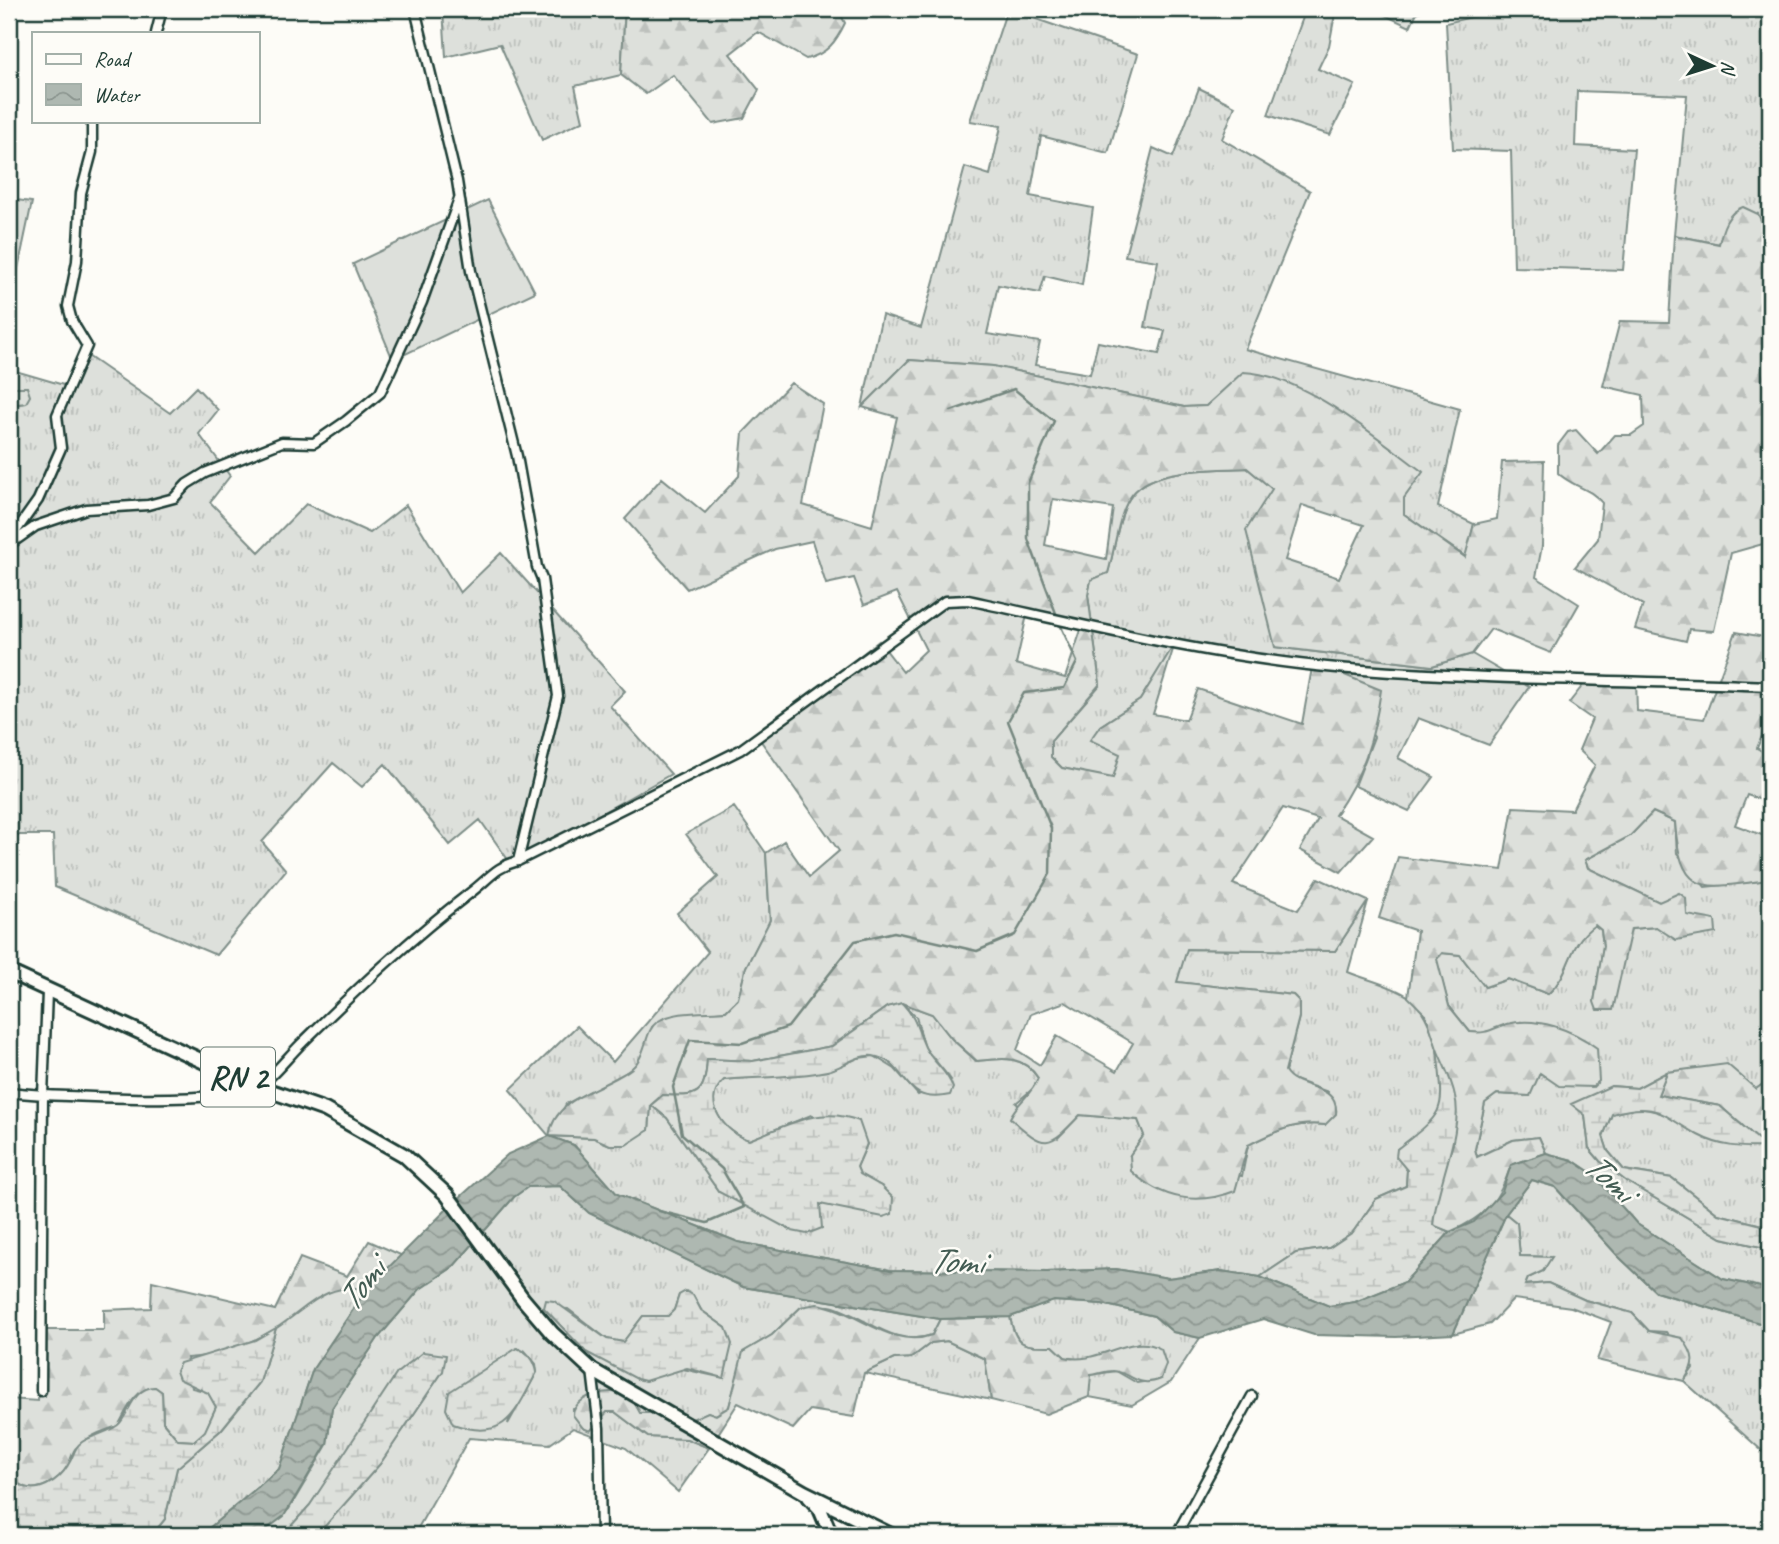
<svg xmlns="http://www.w3.org/2000/svg" width="1779" height="1544" viewBox="0 0 1779 1544" font-family="Caveat,sans-serif">
<style>
.grass{fill:url(#grass-tufts);stroke:#7e8e88;stroke-width:2;fill-rule:evenodd}
.forest{fill:url(#forest-firs);stroke:#7e8e88;stroke-width:2;fill-rule:evenodd}
.wetland{fill:url(#wetland-marsh);stroke:#7e8e88;stroke-width:2}
.pitch{fill:#dde0db;stroke:#7e8e88;stroke-width:2}
.water{fill:url(#water-waves);stroke:#75877f;stroke-width:2}
.lines{fill:none;stroke-linecap:round;stroke-linejoin:round}
.stream{stroke:#75877f;stroke-width:2.5}
.minor-casing{stroke:#1f3d34;stroke-width:13}
.primary-casing{stroke:#1f3d34;stroke-width:18}
.minor{stroke:#fdfcf7;stroke-width:8}
.primary{stroke:#fdfcf7;stroke-width:12}
.labels{text-anchor:middle;stroke-width:5;stroke-linejoin:round;paint-order:stroke}
.shield{fill:#fdfcf7;stroke:#62766e;stroke-width:2}
.shield-label{font-size:33px;font-weight:bold;fill:#1f3d34}
.water-label{font-size:37px;font-style:italic;fill:#435c53;stroke:#fdfcf7}
</style>
<defs>
<pattern id="grass-tufts" width="24" height="20" patternUnits="userSpaceOnUse" patternTransform="scale(1.75)"><rect width="24" height="20" fill="#dde0db"/><path d="M3 7l-1-3M5 7V3M7 7l1-3M15 17l-1-3M17 17v-4M19 17l1-3" fill="none" stroke="#bdc1bd"/></pattern>
<pattern id="forest-firs" width="22" height="20" patternUnits="userSpaceOnUse" patternTransform="scale(1.75)"><rect width="22" height="20" fill="#dde0db"/><path d="M5 1l3.5 6h-7zM16 11l3.5 6h-7z" fill="#bdc1bd"/></pattern>
<pattern id="wetland-marsh" width="20" height="14" patternUnits="userSpaceOnUse" patternTransform="scale(1.75)"><rect width="20" height="14" fill="#dde0db"/><path d="M1 5h8M5 5V1M11 12h8M15 12V8" fill="none" stroke="#bdc1bd"/></pattern>
<pattern id="water-waves" width="16" height="10" patternUnits="userSpaceOnUse" patternTransform="scale(1.75)"><rect width="16" height="10" fill="#aeb8b1"/><path d="M0 5q4-4 8 0t8 0" fill="none" stroke="#8d9791"/></pattern>
</defs>
<rect width="100%" height="100%" fill="#fdfcf7"/>
<filter id="ink" filterUnits="userSpaceOnUse"><feTurbulence type="fractalNoise" baseFrequency=".0143" numOctaves="2"/><feDisplacementMap in="SourceGraphic" scale="14" xChannelSelector="R" yChannelSelector="G"/><feConvolveMatrix kernelMatrix="1 2 1 2 8 2 1 2 1" color-interpolation-filters="sRGB"/></filter>
<g filter="url(#ink)">
<path class="grass" d="M443,9H625L621,75L575,86L583,121L542,140L500,44L446,57Z
M1007,9L1138,54L1108,153L1041,136L1030,196L1093,208L1082,285L1045,276L1040,293L998,285L987,334L1040,342L1035,365L1090,374L1098,342L1159,354L1165,331L1145,327L1158,261L1125,256L1153,148L1173,157L1199,88L1235,106L1222,139L1310,191L1245,349L1460,409L1438,507L1474,524L1466,557L1404,514V498L1422,471L1243,373L1206,406L1184,407L993,366L909,360L862,407L882,315L921,328L965,167L990,175L1001,126L970,121Z
M1306,9H1336L1329,46L1318,69L1355,85L1330,135L1268,115Z
M1372,9H1431L1417,12L1410,27Z
M1498,9H1770V239L1758,214L1720,244L1674,235L1687,95L1577,91L1575,146L1634,149L1623,270L1514,267L1511,151L1453,149L1446,23L1497,11Z
M9,199L32,202L11,302L9,301Z
M85,354L170,413L196,387L218,410L199,434L230,476L210,502L259,552L306,504L370,533L406,505L460,593L501,553L625,691L610,706L671,774L511,864L480,820L450,845L385,764L362,787L333,763L262,842L286,870L216,955L55,887L53,835H9L12,729L9,728V405L26,403L27,387H9V369L67,386Z
M1247,468L1273,489L1275,647L1432,666L1472,654L1529,687L1489,745L1418,718L1398,758L1434,777L1409,811L1355,786L1374,737L1313,662L1176,643L1140,700L1100,726L1091,740L1121,754L1113,779L1062,768L1051,757V741L1100,685L1088,595L1091,579L1108,573C1114,553 1118,516 1129,499C1148,466 1213,470 1247,468Z
M734,807L766,853L770,921L746,967L738,999L726,1011L673,1016L652,1027L642,1059L629,1071L566,1104L549,1136L594,1138L610,1145L649,1130L651,1105L667,1118L719,1192L820,1204L881,1186L860,1175L857,1167L867,1144L811,1115L749,1140C725,1133 700,1102 724,1080L828,1071L858,1058L874,1056L895,1069L918,1095L951,1080L925,1048L916,1017L902,1003L932,1014L952,1039L976,1061C1002,1058 1022,1054 1038,1078L1036,1086L1016,1103L1058,1138L1080,1115L1138,1120L1144,1135L1130,1155L1242,1176L1248,1145C1274,1132 1295,1121 1325,1125L1328,1092L1289,1078L1285,1071L1299,1017V1001L1293,995L1176,982L1186,949L1335,951L1368,901L1348,972C1367,980 1392,985 1409,997C1433,1013 1449,1080 1440,1108C1434,1126 1412,1138 1397,1149V1157L1407,1170L1406,1186L1376,1199L1353,1232L1329,1248L1296,1253L1260,1277L1221,1271L1168,1278L1116,1269L1047,1272L890,1270L738,1242L617,1194L574,1145L549,1136L510,1090L577,1026L613,1062L708,952L677,913L718,877L686,834Z
M1653,812L1675,822L1677,853L1705,887L1770,880V1079L1756,1089L1667,1072L1637,1088L1611,1086L1585,1115L1589,1148L1600,1161L1626,1181L1722,1238L1770,1249V1289L1723,1279L1637,1224L1593,1174L1572,1160L1546,1153L1539,1137L1513,1140L1477,1157L1475,1149L1485,1103L1497,1094L1530,1096L1507,1024L1486,1034L1470,1032L1449,1006L1436,959L1442,953L1460,955L1485,987L1508,979L1548,994C1572,972 1567,944 1594,925L1601,930L1603,946L1594,1002L1631,929L1656,927L1686,915V898L1659,902L1588,868L1585,860L1630,836Z
M1632,1108C1672,1111 1666,1118 1697,1134C1715,1144 1746,1144 1767,1147L1770,1145V1227L1718,1214L1672,1178L1624,1170L1608,1151L1603,1136L1612,1114Z
M1532,1180L1555,1187L1618,1256L1656,1292L1770,1326V1458L1684,1381L1693,1368L1666,1332L1649,1331L1632,1313L1585,1300L1548,1283L1525,1285L1528,1278L1543,1271L1551,1257L1520,1256L1517,1223L1506,1214Z
M560,1186L589,1213L743,1287L940,1319L932,1335C895,1348 868,1318 834,1307C825,1304 811,1307 801,1307L772,1335L744,1352L729,1407L715,1415L708,1412L690,1421L639,1413L631,1398L573,1409V1415L583,1428L590,1430L607,1412H615L648,1437L687,1439L709,1448L678,1492L626,1448L573,1428L550,1444L469,1438L414,1535H317L380,1464L443,1371L347,1453L310,1505L283,1535H259L289,1509L327,1445L332,1408L378,1338L420,1289L453,1267L514,1197L527,1187ZM679,1295H693L701,1310L726,1328L724,1378L678,1368L645,1381L586,1352L544,1308L568,1309L607,1339L623,1342L643,1316H668L674,1310ZM525,1351L536,1364L537,1372L508,1424Z
M350,1286L367,1289L313,1369L279,1469L201,1535H152L165,1519L177,1468L221,1430L260,1382L276,1328L312,1301L334,1289Z
M1053,1301L1102,1304L1154,1316L1173,1332L1200,1338L1171,1382L1132,1405L1089,1397L1090,1375L1116,1371L1137,1383L1161,1379L1138,1343C1122,1348 1082,1366 1066,1358C1061,1355 1057,1349 1053,1346C1024,1346 1016,1348 1010,1317Z
M947,1341L985,1359L991,1400L864,1373L894,1359L911,1358L931,1343Z"/>
<path class="forest" d="M625,9H838L845,23C836,42 827,54 806,59L758,32L730,54L759,90L744,118L713,124L673,75L646,94L621,75Z
M1743,207L1758,214L1770,239V542L1731,553L1714,631L1689,629L1686,641L1635,629L1643,605L1575,567L1598,539L1602,503C1590,487 1572,487 1558,473V445L1568,432L1576,430L1598,454L1615,435H1631L1644,426L1643,395L1603,386L1620,321L1669,322L1674,235L1719,244C1722,230 1727,212 1743,207Z
M909,360L993,366L1184,407L1206,406L1243,372C1302,374 1376,437 1423,472L1404,498V514L1465,557L1474,524L1497,519L1502,462L1544,461L1542,546L1536,577L1579,604L1551,653L1491,629L1472,654L1432,666L1275,647L1246,530L1272,489L1247,468C1213,470 1148,466 1129,499C1118,516 1114,553 1108,573L1091,580L1088,595L1100,684L1051,741V757L1062,768L1113,778L1120,754L1090,740L1100,726L1140,700L1175,643L1153,714L1186,720L1198,689L1302,724L1313,662L1381,690C1374,739 1364,773 1335,815L1373,836L1341,872L1300,850L1318,819L1283,808L1233,884L1298,910L1318,878L1368,901L1335,951L1187,949L1177,982L1293,995L1299,1001V1017L1285,1071C1298,1092 1339,1082 1336,1114L1325,1125C1295,1121 1274,1132 1248,1145L1235,1191C1197,1206 1161,1199 1131,1171L1130,1155L1144,1135L1138,1120L1080,1115C1048,1149 1046,1150 1010,1118C1017,1102 1033,1094 1038,1078C1023,1054 1002,1058 977,1061L952,1039L932,1014L902,1003L887,1007L832,1046L753,1061L707,1059C705,1096 698,1097 662,1095L651,1105L649,1130L626,1145H610L594,1138L549,1136C555,1097 599,1091 628,1071C648,1058 643,1032 657,1022C674,1010 706,1013 726,1011L738,999L746,967L770,920L766,853L784,841L809,877L839,851L758,737L879,641L903,672L926,650L897,592L864,605L854,578L826,584L812,541L775,549L687,589L625,519L662,478L705,513L739,476L743,433L791,383L823,404L803,505L872,526L897,417L862,407ZM1053,499L1113,508L1106,559L1045,545ZM1302,505L1364,525L1339,578L1285,560ZM1027,615L1081,630L1065,678L1016,664ZM1065,1002L1133,1043L1117,1071L1057,1036L1040,1065L1017,1050L1031,1014Z
M9,387H27L30,396L26,403L9,405Z
M1736,632L1770,638V733L1764,731L1757,748L1770,756V803L1747,795L1735,825L1770,838V880C1705,887 1681,901 1675,822L1653,812L1630,836L1585,860L1588,868L1659,902L1679,893L1686,898L1687,915L1715,920L1716,933L1676,940L1656,927L1631,929L1613,1010H1597L1594,1002L1603,946L1601,930L1595,925C1566,945 1573,971 1548,994L1508,979L1485,987L1460,955L1442,953L1437,959L1449,1006L1470,1032C1489,1034 1490,1029 1507,1024C1537,1016 1573,1030 1597,1048L1599,1081L1593,1087L1559,1086L1540,1073L1530,1096L1497,1094L1485,1103L1475,1149L1477,1157L1513,1140L1539,1137L1546,1153L1511,1165C1499,1202 1485,1217 1450,1232L1433,1226L1435,1199L1453,1144L1437,1049L1426,1015L1408,997L1417,931L1379,918L1398,857L1502,870L1513,807L1572,810L1595,765L1579,750L1592,719L1569,703L1591,675L1636,680L1637,711L1704,719Z
M1727,1064L1756,1089L1770,1079V1145L1767,1147L1720,1106L1658,1095L1667,1072Z
M1506,1214L1517,1223L1520,1256L1552,1257L1543,1271L1528,1278L1525,1285L1548,1283L1585,1300L1632,1313L1649,1331L1682,1338C1695,1355 1696,1363 1684,1381L1597,1360L1611,1322L1571,1307L1514,1299L1490,1324L1453,1334Z
M369,1241L403,1256L367,1289C324,1282 308,1308 275,1329C250,1344 217,1357 187,1358L192,1388L208,1392L216,1407L205,1432L194,1441L178,1440L163,1422L162,1392L155,1387C135,1388 127,1410 118,1426C103,1431 87,1436 75,1449C72,1453 71,1459 69,1464C59,1481 36,1496 19,1484L15,1460L9,1449V1399L38,1401L40,1330H104V1310L151,1308L152,1281L275,1310L300,1258L347,1276Z
M817,1304C857,1310 891,1350 932,1335L940,1319L1010,1317C1016,1348 1024,1346 1053,1346L1065,1357C1098,1366 1130,1331 1161,1349L1166,1364L1161,1379C1136,1389 1132,1372 1113,1371C1106,1371 1098,1374 1091,1375L1089,1397L1046,1414L991,1400L985,1359L947,1341L931,1343L911,1358L894,1359L864,1373L854,1417L810,1410L793,1429L738,1403L709,1448L687,1439L648,1437L615,1412H607L590,1431L583,1428L573,1415C574,1394 616,1385 630,1398C634,1401 637,1408 640,1413H648L662,1406L690,1420L708,1412L716,1415L729,1407L743,1352L772,1335L801,1307Z"/>
<path class="wetland" d="M902,1003C918,1020 916,1028 925,1047C932,1062 948,1071 953,1088L950,1095C899,1106 910,1062 873,1056C857,1054 842,1068 827,1071C794,1078 757,1077 724,1080C700,1102 725,1133 749,1140C786,1126 819,1105 859,1121L867,1144L857,1167L860,1174L881,1186L893,1198L892,1214L883,1217L820,1204L822,1228L807,1234L792,1231L719,1192L667,1118L651,1105L663,1095C698,1097 705,1096 707,1059L753,1061L832,1046L887,1007Z
M1437,1049C1443,1064 1452,1080 1455,1096C1464,1131 1436,1186 1433,1225L1450,1232L1405,1282L1355,1302L1329,1306L1260,1277L1296,1253L1329,1248L1353,1232L1376,1199L1406,1186L1407,1170L1396,1157L1397,1149C1448,1110 1444,1112 1437,1049Z
M1667,1072L1658,1095L1720,1106L1767,1147C1743,1148 1720,1147 1698,1135C1661,1115 1658,1101 1612,1114L1603,1136L1608,1151L1624,1170L1672,1178L1718,1214L1770,1227V1249L1722,1238L1626,1181L1600,1161L1589,1148L1585,1115L1571,1104L1611,1086L1637,1088Z
M686,1291L693,1295L701,1310L726,1328L732,1344L724,1378L687,1368L645,1381L637,1379L586,1352L544,1308L546,1300L554,1301L607,1339L623,1342L643,1316H668L674,1310L679,1295Z
M276,1328L260,1382L221,1430L177,1468L165,1519L152,1535H9V1449L15,1459L19,1484C36,1496 59,1481 68,1465C74,1457 73,1448 82,1442C92,1435 113,1432 120,1423C131,1409 134,1388 155,1387L162,1392L163,1422L178,1440L194,1441L205,1431L216,1407L208,1393L179,1379L176,1371L180,1363L255,1340Z
M517,1348C528,1352 535,1361 537,1372C515,1413 506,1443 453,1424L446,1409L449,1392Z
M423,1352L446,1355L443,1371L380,1464L317,1535H283L310,1505L397,1373Z"/>
<path class="pitch" d="M488,200L535,292L393,360L353,264Z"/>
<path class="water" d="M549,1136L574,1145L617,1194L738,1242L890,1270L1047,1272L1116,1269L1168,1278L1221,1271L1260,1277L1329,1306L1355,1302L1405,1282L1450,1232L1474,1222L1502,1192L1511,1165L1546,1153L1572,1160L1593,1174L1637,1224L1723,1279L1770,1289V1326L1656,1292L1618,1256L1555,1187L1532,1180L1506,1214L1453,1334L1396,1337L1314,1335L1263,1319L1200,1338L1173,1332L1154,1316L1102,1304L1054,1301L1010,1317L940,1319L743,1287L589,1213L560,1186L528,1187L514,1197L453,1267L420,1289L378,1338L332,1408L327,1444L284,1516L259,1535H201L279,1469L313,1369L367,1289L448,1208L508,1154Z"/>
<g class="lines">
<path class="stream" d="M951,411L1014,389L1054,421L1028,483V539L1057,616
M659,1211L707,1223L744,1207L722,1169L682,1134L673,1087L690,1040L742,1043L788,1027L855,941L894,932L977,951L1015,935L1050,874L1051,828L1008,721L1024,693L1064,688L1077,662L1059,622"/>
<g class="minor-casing">
<path id="minor" d="M415,9L457,181L471,271L517,456L537,567L542,579L558,696L518,861
M156,33L162,9
M9,541L38,500L61,448L57,415L87,346L72,321L68,306L77,261L81,193L92,152V121
M9,545L36,526L86,509L148,505L174,498L187,484L205,473L282,442L314,443L346,421L380,393L422,302L459,199
M9,1092C52,1097 226,1105 258,1087C268,1082 293,1051 303,1042C357,989 411,938 470,893C489,879 495,867 518,861L740,750L945,601L968,600C1090,626 1212,657 1337,668C1481,680 1626,680 1770,686
M592,1370L599,1428L601,1535
M41,1391L43,1096L47,992
M1176,1535L1252,1396"/>
</g>
<g class="primary-casing">
<path id="primary" d="M9,972L259,1087L325,1110L404,1155L447,1195L523,1299L552,1333L592,1370L804,1492L891,1535
M809,1497L820,1509L831,1535"/>
</g>
<use href="#minor" class="minor"/>
<use href="#primary" class="primary"/>
</g>
</g>
<g class="labels">
<rect class="shield" x="201" y="1047.5" width="74" height="59" rx="5"/>
<g class="shield-label">
<text x="238" y="1089">RN 2</text>
</g>
<g class="water-label">
<text transform="translate(1610 1176) rotate(42)" y="13">Tomi</text>
<text transform="translate(956 1260) rotate(2)" y="13">Tomi</text>
<text transform="translate(360 1284) rotate(-52)" y="13">Tomi</text>
</g>
</g>
<rect width="1779" height="1544" fill="none" stroke="#fdfcf7" stroke-width="35"/>
<rect x="18" y="18" width="1744" height="1509" fill="none" stroke="#1f3d34" stroke-width="2.5" filter="url(#ink)"/>
<rect x="32" y="32" width="228" height="91" fill="#fdfcf7" stroke="#a4b0a9" stroke-width="2"/>
<rect x="46" y="54" width="35" height="10" fill="#fdfcf7" stroke="#a4b0a9" stroke-width="2"/>
<text x="94" y="66" font-size="21" fill="#1f3d34">Road</text>
<rect x="46" y="84" width="35" height="21" fill="url(#water-waves)" stroke="#a4b0a9" stroke-width="2"/>
<text x="94" y="102" font-size="21" fill="#1f3d34">Water</text>
<g transform="translate(1712 66) rotate(94)" stroke="#fdfcf7" stroke-width="5" paint-order="stroke">
<path d="M0-5L12 26L0 18L-12 26Z" fill="#1f3d34"/>
<text y="-10" font-size="19" font-weight="bold" text-anchor="middle" fill="#1f3d34">N</text>
</g>
</svg>
